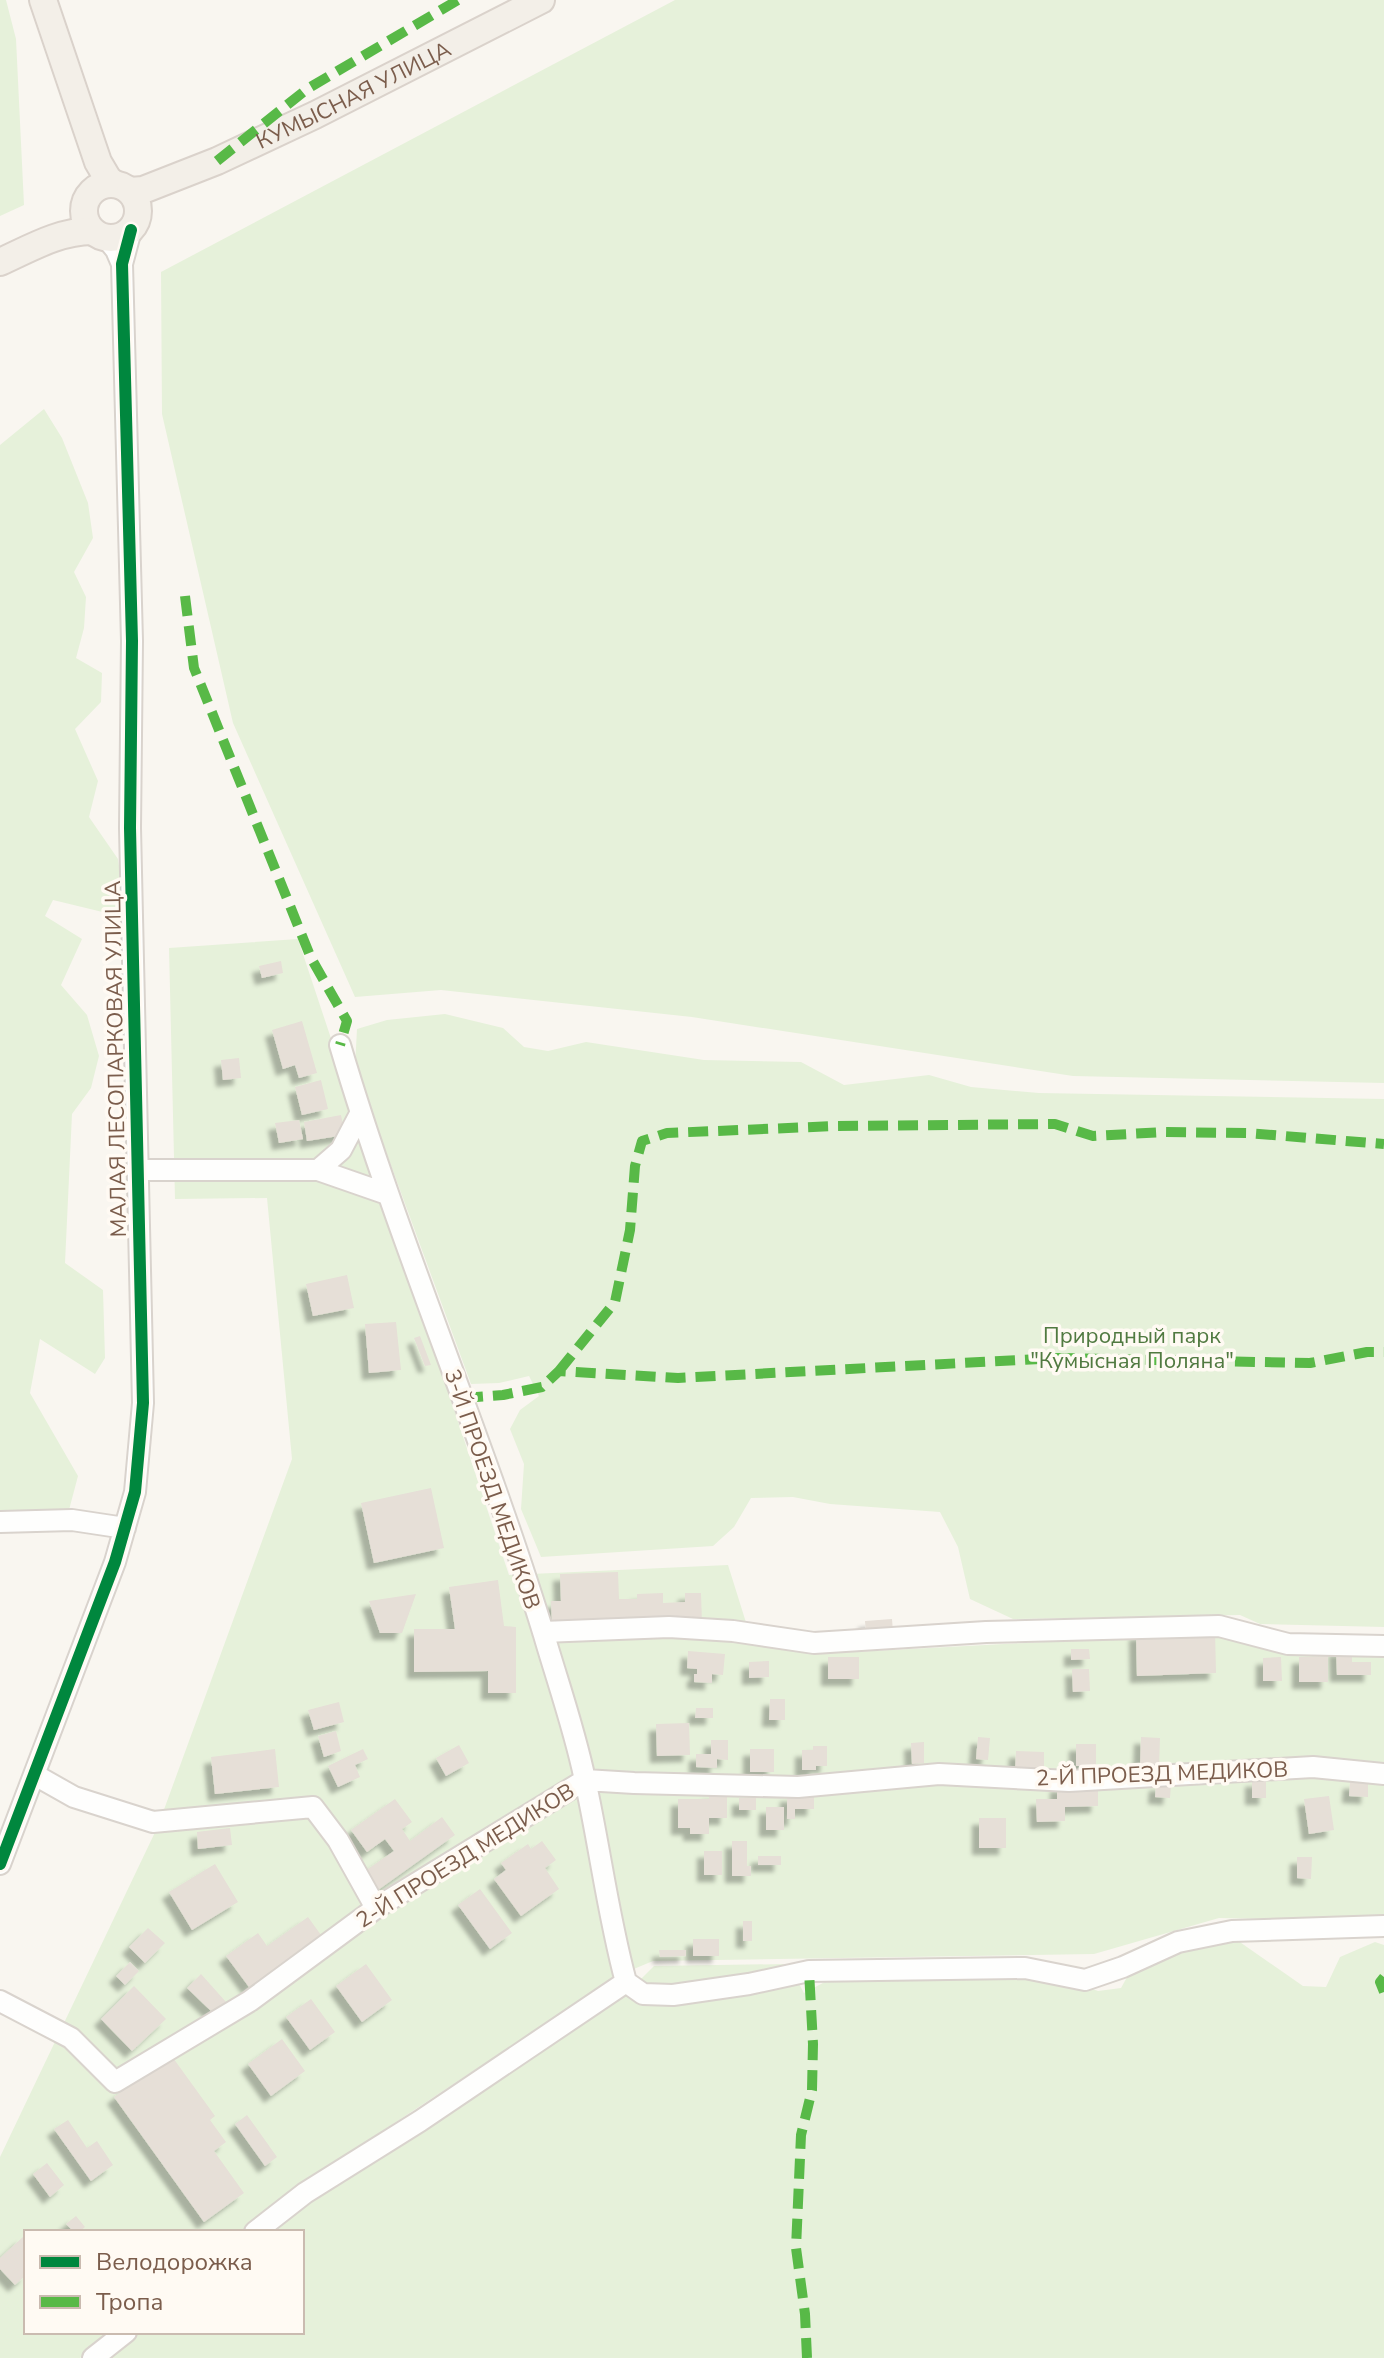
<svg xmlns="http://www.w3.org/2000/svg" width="1384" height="2358" viewBox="0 0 1384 2358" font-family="'Nunito Sans',sans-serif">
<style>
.green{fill:#e6f1da}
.building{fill:#e6dfd7;filter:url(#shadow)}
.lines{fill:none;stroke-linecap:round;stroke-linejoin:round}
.minor-casing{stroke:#d9d3cd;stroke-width:24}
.major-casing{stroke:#dad2cb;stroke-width:30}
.minor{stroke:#fefefd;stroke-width:20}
.major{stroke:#f3efe8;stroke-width:26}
.quiet{stroke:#58b947;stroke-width:10;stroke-dasharray:20 10;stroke-linecap:butt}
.cycleway-casing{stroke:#fffaf3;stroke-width:17}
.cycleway{stroke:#00873e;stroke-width:12}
.labels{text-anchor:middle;stroke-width:7;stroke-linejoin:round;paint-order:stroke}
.street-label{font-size:22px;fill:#7b5d4c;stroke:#fffaf3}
.park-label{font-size:22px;fill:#517a41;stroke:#fffaf3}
</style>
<defs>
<filter id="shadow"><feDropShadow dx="-7" dy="7" stdDeviation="2" flood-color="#0004"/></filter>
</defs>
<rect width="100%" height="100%" fill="#f9f6f0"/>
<path class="green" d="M0,0H6L16,39L24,205L0,216Z
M675,0H1384V1083L1073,1076L692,1017L441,990L355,997L233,723L162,414L161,272Z
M44,409L62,438L88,503L93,538L74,572L86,597L84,628L76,658L102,673L101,702L75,729L98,781L89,817L118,859L122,888L119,916L53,900L45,916L82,939L61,985L87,1015L99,1056L91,1088L72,1114L65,1263L103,1290L105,1358L95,1374L40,1339L30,1393L78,1476L69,1510L0,1513V445Z
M298,939L509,1575L728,1565L749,1632L816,1654L1158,1636L1384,1640V1921L1219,1918L1094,1954L653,1961L617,1976L299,2186L240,2232H26V2332H113L80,2358H0V2157L158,1826L292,1459L267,1198L175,1199L169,948Z
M445,1014L503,1028L524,1047L548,1051L586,1042L704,1060L801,1062L844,1085L929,1075L971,1087L1039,1093L1384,1099V1627L1260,1624L1240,1615L1013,1619L970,1599L958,1547L940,1512L830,1504L793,1497L751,1498L734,1527L713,1546L541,1557L521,1509L524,1464L510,1429L520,1410L539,1396L529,1376L499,1383L471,1384L355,1067L357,1029L387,1020Z
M1234,1938L1303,1986L1326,1987L1340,1957L1375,1942L1384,1945V2358H106L140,2332H302V2232H269L310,2200L622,1998L654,1966L788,1964L804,1993L838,1975L1025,1972L1073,1982L1098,1991L1121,1988L1131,1970L1179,1946Z"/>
<path class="building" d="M281,961L283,973L262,978L259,966Z
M302,1021L317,1073L299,1078L295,1065L283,1069L272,1030Z
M239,1058L241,1078L223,1080L221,1060Z
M321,1080L328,1109L302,1115L295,1087Z
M341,1115L345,1135L307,1141L304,1122Z
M299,1120L303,1139L279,1143L275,1123Z
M347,1275L354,1308L313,1316L306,1284Z
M396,1322L401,1370L369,1373L365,1324Z
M420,1336L431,1365L425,1366L414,1338Z
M431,1488L444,1548L374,1563L361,1503Z
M618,1572L619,1599H637V1594L663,1593V1603L685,1602V1593H701L702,1623L552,1627L551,1601H561L560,1574Z
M498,1580L504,1626L516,1627V1693H488V1671L414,1672V1629H455L449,1587Z
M416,1594L402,1633H380L369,1601Z
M892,1619L893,1632L866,1633L865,1621Z
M1215,1630L1216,1673L1137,1676L1136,1633Z
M1071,1649H1089L1090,1659L1071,1660Z
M1336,1649H1352V1662H1371V1675H1337Z
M688,1651L725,1654L723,1675L712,1674V1683L694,1682V1674H697V1669L687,1668Z
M1328,1656V1682H1299V1657Z
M828,1657H859V1679H828Z
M1281,1657L1282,1681H1263V1658Z
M769,1661V1677L749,1678V1662Z
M1072,1669H1089L1090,1691L1073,1692Z
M770,1699H785V1720H769Z
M339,1702L344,1722L314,1730L308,1710Z
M696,1708H713V1718H695Z
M689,1723L690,1755L657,1756L656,1724Z
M336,1731L341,1751L324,1757L318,1736Z
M978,1737L990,1738L988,1760L976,1759Z
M1141,1737L1160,1738L1159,1767L1140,1766Z
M711,1740H728V1760L717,1759V1768L696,1767V1754H711Z
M924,1742V1763L912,1764L911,1743Z
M1076,1744H1096V1766H1076Z
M459,1745L469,1763L446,1776L436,1758Z
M813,1746H827V1766H816V1770H802V1750H813Z
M275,1749L279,1787L215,1794L211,1757Z
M363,1749L368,1759L355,1765L360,1777L338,1787L328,1766Z
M750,1749H774V1772H750Z
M1016,1751L1044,1752V1773L1015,1772Z
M1252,1780H1266V1798H1252Z
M1350,1782H1368V1797L1349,1796Z
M1098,1784V1806L1065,1807V1821L1037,1822L1036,1799H1057V1785Z
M1156,1784H1171L1170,1798L1155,1797Z
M709,1794H727V1818H709V1834H690V1828H678V1799H709Z
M787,1795H814V1809H795V1819H787Z
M1329,1796L1334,1830L1309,1834L1304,1799Z
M739,1798H756V1810H739Z
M395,1799L412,1822L402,1829L410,1841L442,1817L455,1835L378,1890L365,1871L394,1851L385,1839L367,1852L351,1830Z
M766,1807H784V1830H766Z
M979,1818H1006V1848H979Z
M230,1828L232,1845L198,1849L197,1832Z
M542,1841L556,1860L545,1868L559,1889L521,1916L494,1879L506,1870L501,1863L528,1844L531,1849Z
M732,1841H747V1866H751V1876H732Z
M704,1851H722V1875H704Z
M758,1856H781V1865H758Z
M1297,1857H1312L1311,1879L1297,1878Z
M215,1864L238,1902L192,1930L169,1892Z
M480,1889L512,1933L490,1949L458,1905Z
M308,1917L321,1935L249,1987L226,1956L258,1933L267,1946Z
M743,1921H752V1941H743Z
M148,1928L165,1943L145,1963L129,1947Z
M693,1939H719V1956H693Z
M659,1950H686V1956L660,1957Z
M130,1962L139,1971L125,1985L116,1976Z
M366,1964L392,2000L362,2022L336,1986Z
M201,1974L226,2002L211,2011L187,1988Z
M134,1986L166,2019L132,2051L101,2019Z
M311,1999L335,2032L310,2050L286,2017Z
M282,2039L305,2071L271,2096L248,2064Z
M171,2055L215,2116L210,2120L226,2142L214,2151L244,2193L204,2222L114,2097Z
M247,2115L277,2157L265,2166L235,2124Z
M68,2120L87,2148L97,2141L113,2165L91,2181L54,2129Z
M47,2163L64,2185L50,2197L33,2174Z
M76,2216L85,2227L79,2232H74L66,2224Z
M24,2236L26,2275L15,2285L0,2269V2258Z"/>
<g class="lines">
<g class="minor-casing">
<path id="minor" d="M107,239L116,250L122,264
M340,1045C399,1245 483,1436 544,1635C558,1683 575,1731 585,1780C600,1848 608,1916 626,1982
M360,1114L341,1150L318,1170L387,1194
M137,1170H318
M0,1522L72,1520L125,1528
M543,1632L669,1627L733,1631L814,1643L986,1632L1219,1626L1288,1644L1384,1646
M35,1775L74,1797L153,1822L313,1807L338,1840L376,1908
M0,1864L115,1562L135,1492L143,1403L130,828L132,641L122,264L131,230
M626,1982L643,1994L673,1995L749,1984L809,1971L1025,1968L1085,1980L1123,1967L1178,1942L1232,1931L1384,1926
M0,2001L71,2038L115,2082L250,2001L376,1908L585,1780L634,1783L798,1787L939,1774L1069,1781L1313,1767L1384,1774
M255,2232L305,2193L420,2121L626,1982
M93,2358L126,2332"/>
</g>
<g class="major-casing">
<g id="major">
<path d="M43,0L98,162L108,179L114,184"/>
<circle cx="111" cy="211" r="27"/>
<path id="s1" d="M130,191L143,190L217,161L315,115L541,0"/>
<path d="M0,262C29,249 59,231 92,231"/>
</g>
</g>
<use href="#minor" class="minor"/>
<use href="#major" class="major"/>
<path class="quiet" d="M217,161L307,89L458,0
M185,596L194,668L311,958L347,1021L340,1045
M559,1371L615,1302L630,1230L635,1166L642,1141L667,1133L836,1126L1055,1124L1093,1136L1164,1132L1247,1133L1384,1144
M463,1398L503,1395L542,1387L559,1371L678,1378L1057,1358L1310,1363L1367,1352H1384
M1384,1977L1380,1982L1384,1992
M807,2358L805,2314L796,2248L801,2135L812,2090L813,2044L809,1971"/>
<g class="cycleway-casing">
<path id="cycleway" d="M0,1864L115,1562L135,1492L143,1403L130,828L132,641L122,264L131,230"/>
</g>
<use href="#cycleway" class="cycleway"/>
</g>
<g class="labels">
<g class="street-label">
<text dy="8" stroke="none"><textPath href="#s1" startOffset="244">КУМЫСНАЯ УЛИЦА</textPath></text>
<text transform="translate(115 1059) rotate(-91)" y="8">МАЛАЯ ЛЕСОПАРКОВАЯ УЛИЦА</text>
<text transform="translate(493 1489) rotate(71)" y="8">3-Й ПРОЕЗД МЕДИКОВ</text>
<text transform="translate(1162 1773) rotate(-2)" y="8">2-Й ПРОЕЗД МЕДИКОВ</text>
<text transform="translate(465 1855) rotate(-32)" y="8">2-Й ПРОЕЗД МЕДИКОВ</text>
</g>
<g class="park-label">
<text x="1132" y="1343">Природный парк<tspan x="1132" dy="25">"Кумысная Поляна"</tspan></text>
</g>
</g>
<rect x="24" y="2230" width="280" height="104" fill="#fffaf3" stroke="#cabbb0" stroke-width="2"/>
<rect x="40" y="2256" width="40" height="12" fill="#00873e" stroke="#cabbb0" stroke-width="2"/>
<text x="96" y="2270" font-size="24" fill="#7b5d4c">Велодорожка</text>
<rect x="40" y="2296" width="40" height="12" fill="#58b947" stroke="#cabbb0" stroke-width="2"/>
<text x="96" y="2310" font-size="24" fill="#7b5d4c">Тропа</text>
</svg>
